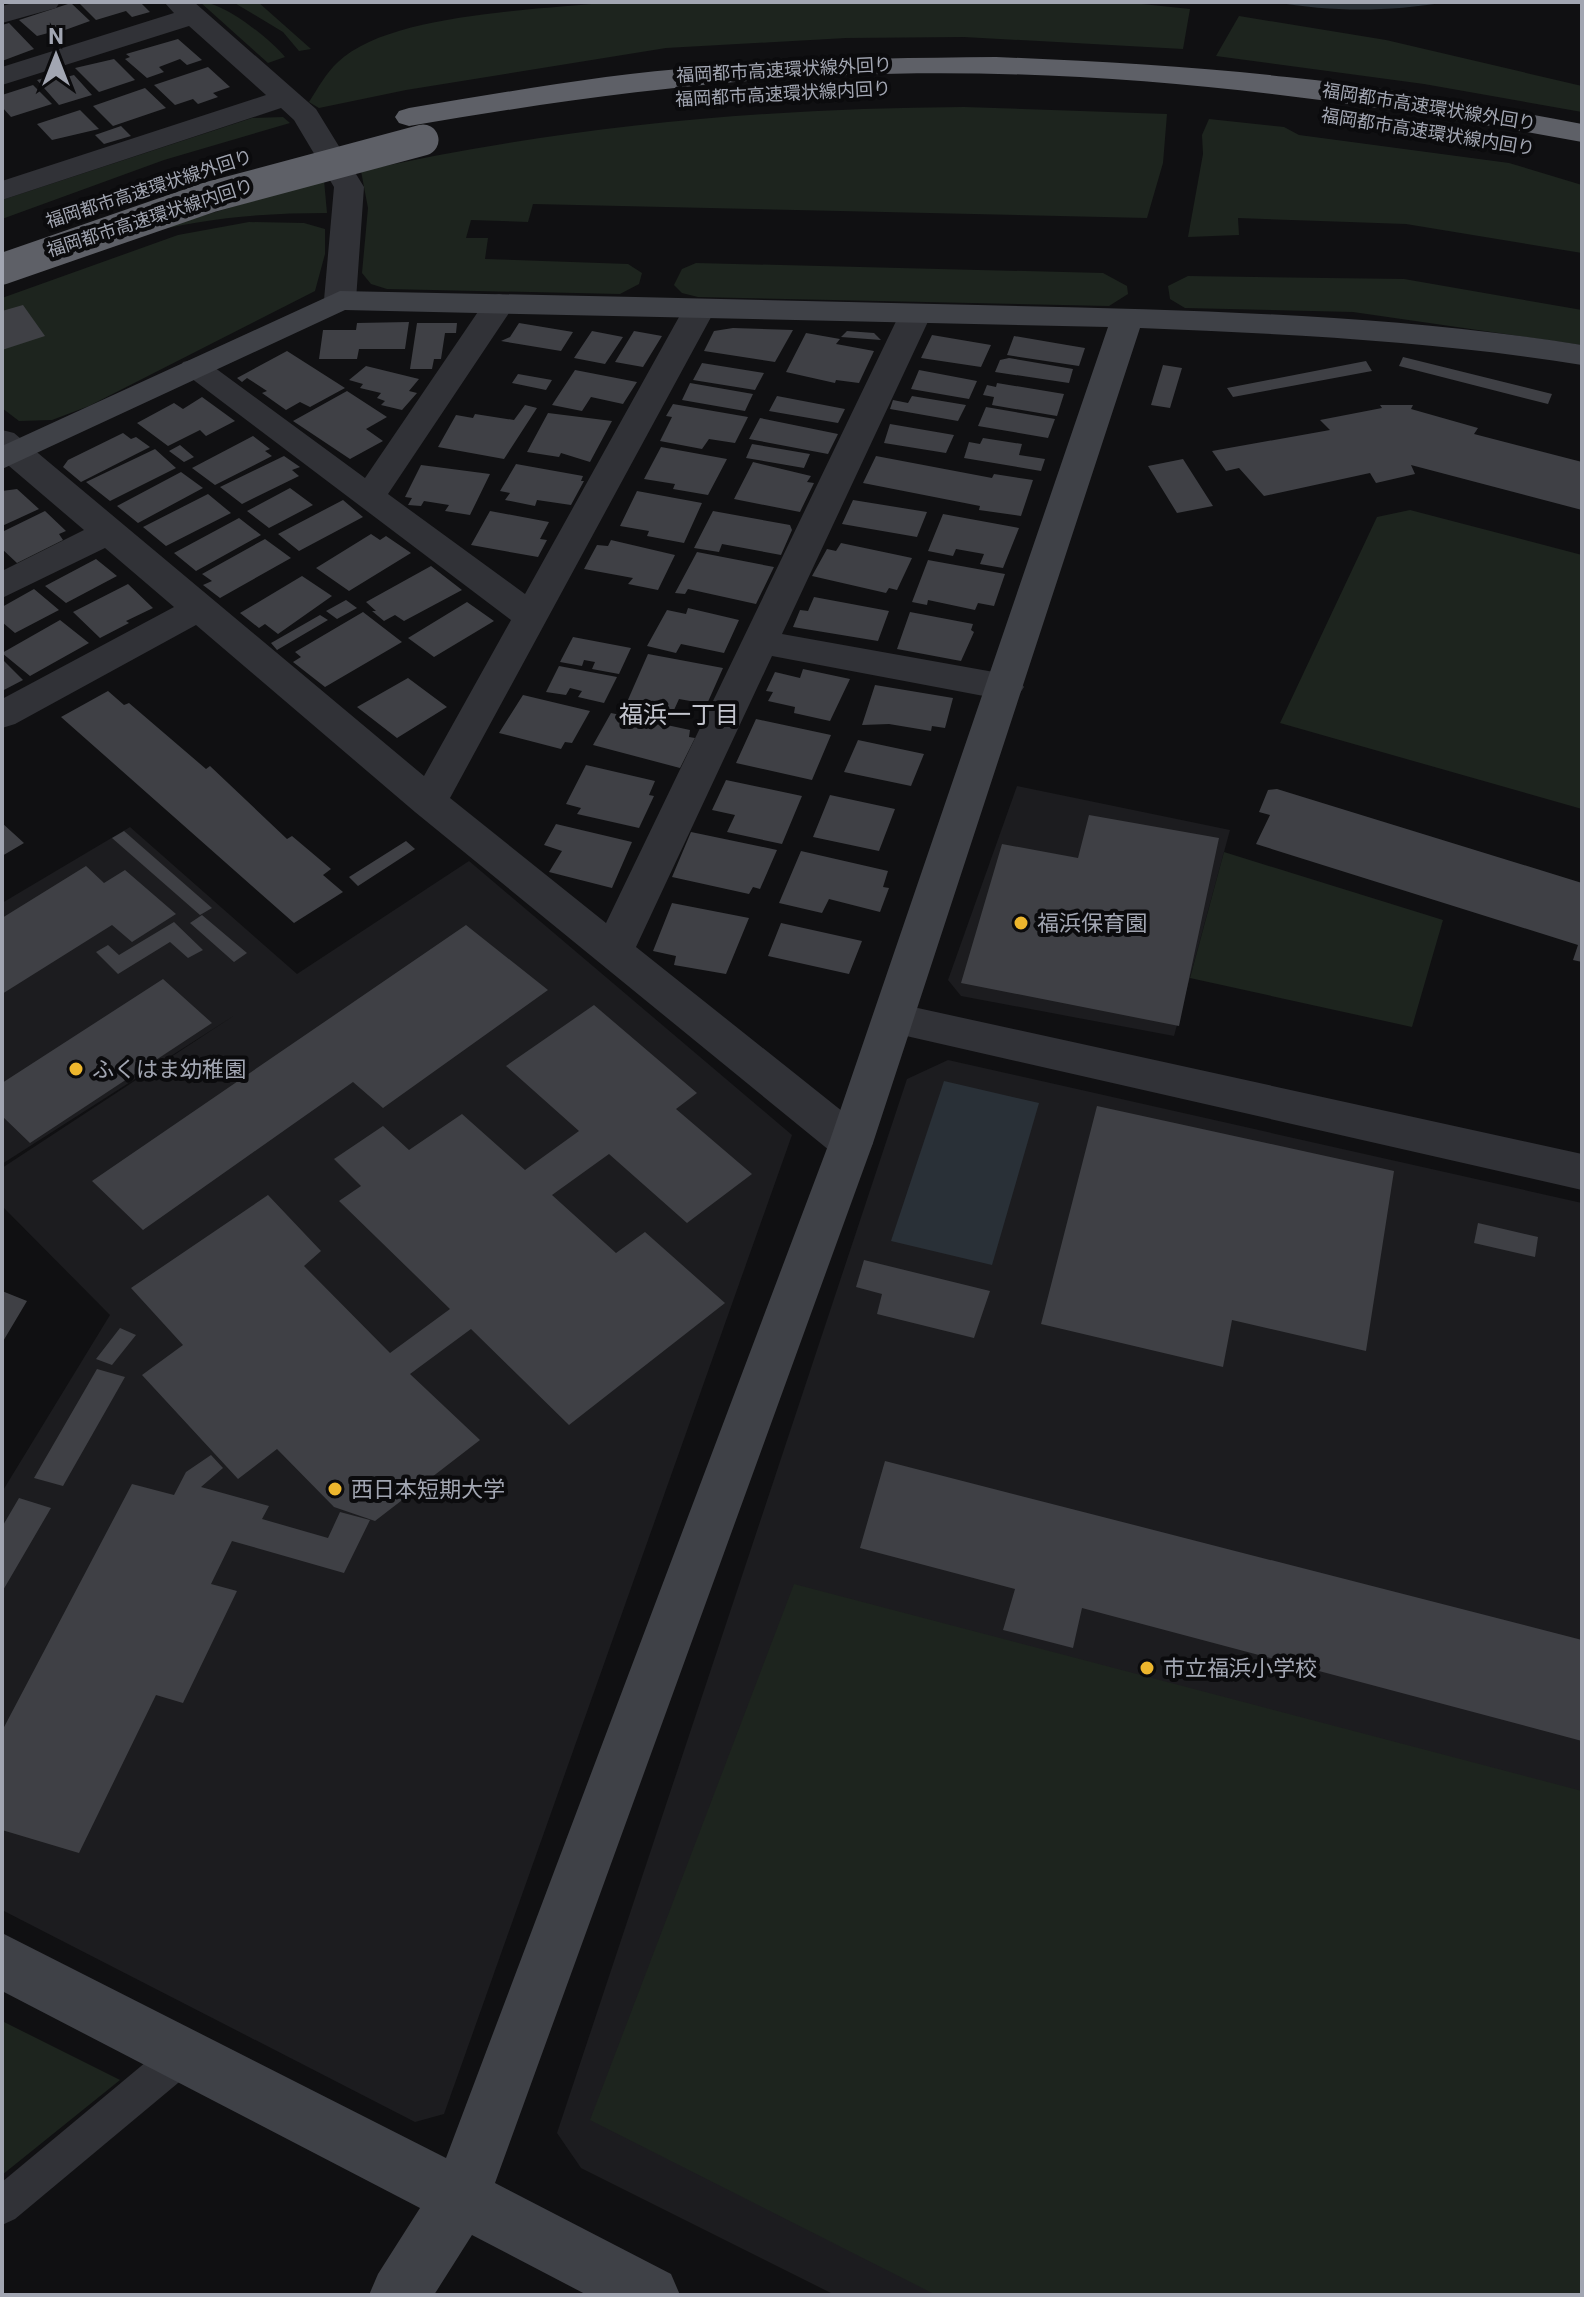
<svg xmlns="http://www.w3.org/2000/svg" width="1584" height="2297" viewBox="0 0 1584 2297" font-family="Roboto,'Noto Sans JP',sans-serif">
<style>
.built{fill:#1c1c1f}
.green{fill:#1d241e}
.water{fill:#293037}
.building{fill:#3f4045}
.lines{fill:none;stroke-linecap:round;stroke-linejoin:round}
.lane{fill:#313237;fill-rule:evenodd}
.street{fill:#313237;fill-rule:evenodd}
.secondary{fill:#3f4147;fill-rule:evenodd}
.highway{fill:#5e6067;fill-rule:evenodd}
.highway-bridge{stroke:#5e6067;stroke-width:31}
.poi-dot{fill:#edb62d;stroke:#0b0b0d;stroke-width:3}
.labels{text-anchor:middle;stroke-width:8;stroke-linejoin:round;paint-order:stroke}
.far-street-label{font-size:18px;fill:#a2a6b2;stroke:#0b0b0d}
.poi-label{font-size:22px;fill:#a2a6b2;stroke:#0b0b0d;text-anchor:start}
.neighbourhood-label{font-size:24px;fill:#c3c5ce;stroke:#0b0b0d}
</style>
<rect width="100%" height="100%" fill="#101012"/>
<path class="built" d="M1017,786L1230,830L1174,1036L961,996L948,980Z
M130,827L297,974L469,861L792,1135L444,2114L415,2122L2,1910V1492L110,1315L2,1206V1168L235,1015L2,1164V903Z
M948,1060L1582,1203V2295H835L581,2168L557,2133L907,1079Z"/>
<path class="green" d="M200,2C224,2 269,38 285,57L268,63Z
M233,2H258L311,49L299,51L283,32Z
M611,2H1123L1190,9L1183,49L964,37L846,38L666,48L406,90L319,108L309,102C318,88 326,73 338,62C389,13 540,10 611,2Z
M1239,16L1386,40L1582,86V112L1424,84L1216,56Z
M964,107L1167,114L1163,163L1147,218L533,204L528,222L471,220L466,238H488L485,259L628,264L642,273L639,284L620,294L387,289L371,284L362,273L368,208L361,171C559,127 762,108 964,107Z
M283,117L290,123L164,160L2,219V200L252,118Z
M1209,119L1284,127L1299,135L1509,163L1582,185V253L1406,224L1238,218L1239,235L1188,237L1203,154L1202,135Z
M324,180L327,213C261,213 202,218 138,235Z
M249,222L304,223L325,229V254L315,291L89,406L52,420L19,421L2,408V298L178,235Z
M696,263L1103,273L1127,286L1128,294L1109,306L698,297L682,293L674,285L682,269Z
M1188,276L1404,279L1582,310V345L1353,312L1185,308L1170,299L1168,286Z
M1410,510L1582,555V809L1280,723L1377,517Z
M1224,852L1443,920L1412,1027L1190,978Z
M794,1584L1582,1791V2295H936L590,2120Z
M2,2021L120,2080L2,2175Z"/>
<path class="water" d="M1273,2H1448C1385,12 1335,12 1273,2Z
M944,1081L1039,1103L992,1265L891,1241Z"/>
<path class="building" d="M140,2L150,12L132,17L126,11L96,20L79,3Z
M71,3L90,21L54,34L52,32L37,36L19,20Z
M9,23L34,49L2,61V25Z
M178,39L202,60L187,65L180,59L159,67L164,72L147,78L125,59L130,57L126,54Z
M114,59L135,80L99,92L75,68Z
M208,67L230,87L213,93L218,97L198,104L193,99L175,105L154,85Z
M55,75L59,79L74,75L92,95L59,105L37,80Z
M33,85L52,104L11,117L2,107V95Z
M145,88L166,108L113,126L93,106Z
M80,110L99,129L52,140L37,124Z
M121,126L131,136L104,144L95,135Z
M23,305L45,336L2,350V311Z
M409,322L405,349H359L357,359H319L323,330H356L357,323Z
M417,323H457L456,333H445L441,359H434L432,369H410Z
M519,323L573,332L561,351L501,341L510,337Z
M733,328L793,330L775,362L704,351L714,331Z
M592,331L623,337L605,364L574,358Z
M634,331L662,336L643,367L615,362Z
M847,331L874,333L881,340L841,337Z
M806,333L840,339L836,344L874,351L859,383L836,380L835,383L786,372Z
M932,335L991,345L981,367L921,358Z
M1014,336L1067,345L1085,348L1079,366L1007,355Z
M287,351L345,388L310,407L300,402L286,410L262,393L267,391L247,378L242,382L237,378Z
M1403,357L1552,394L1548,404L1399,366Z
M1009,358L1073,369L1069,383L995,372L1000,360Z
M1366,361L1372,371L1233,397L1227,388Z
M702,363L764,373L755,390L693,380Z
M1163,365L1182,368L1170,408L1151,405Z
M366,366L419,379L409,391L417,393L402,410L381,405L385,401L377,398L381,393L360,388L363,384L349,380Z
M575,370L637,382L623,404L591,397L582,411L552,405Z
M919,370L977,381L969,399L911,389Z
M518,374L552,380L546,390L512,383Z
M690,383L753,394L745,411L682,400Z
M997,383L1064,394L1057,416L992,405L994,397L983,395L987,385L996,387Z
M347,391L387,417L366,429L383,441L350,459L293,421Z
M777,396L845,409L838,423L769,411Z
M912,396L966,405L958,421L890,409L893,400L908,403Z
M202,397L235,421L206,436L200,430L168,446L137,423L174,403L183,409Z
M673,404L748,417L735,443L709,439L702,449L660,441L672,417L666,416Z
M525,405L537,408L504,459L438,447L456,415L473,418L475,414L514,420Z
M1380,405H1413L1411,409L1478,428L1474,434L1582,462V510L1411,465L1415,474L1376,483L1370,473L1264,496L1239,468L1226,471L1212,451L1330,430L1320,420L1382,408Z
M986,407L1055,419L1048,438L978,426Z
M548,413L612,421L590,462L561,453L559,457L527,452Z
M760,418L838,434L828,454L749,439Z
M890,424L954,435L946,453L884,443Z
M123,433L131,439L136,437L150,447L81,482L63,467L68,460Z
M253,436L270,449L265,451L272,456L215,485L192,468Z
M983,438L1022,444L1019,455L1045,459L1041,471L964,458L969,442L980,444Z
M752,444L810,454L804,468L746,458Z
M180,445L194,457L184,462L169,451Z
M661,447L727,459L708,495L673,489L675,484L644,479Z
M155,449L176,468L110,501L86,482Z
M284,456L300,467L292,470L299,476L242,504L220,487Z
M876,456L992,478L994,474L1033,480L1021,516L979,510L980,506L863,483Z
M1183,459L1213,506L1177,513L1148,466Z
M753,462L811,476L807,482L814,483L800,512L734,499Z
M516,464L583,476L581,481H584L571,505L537,500L535,506L505,500L510,493L500,491Z
M421,465L490,474L470,515L445,511L449,505L424,501L421,506L408,505L412,498L405,497Z
M181,472L203,488L138,523L117,506Z
M290,488L313,505L269,528L247,511Z
M17,489L39,509L2,526V491Z
M637,491L702,503L684,543L647,536L649,531L620,526Z
M208,494L231,513L166,546L143,527Z
M343,500L363,517L299,551L278,534Z
M853,500L927,512L917,537L842,524Z
M45,511L66,531L59,534L63,540L17,563L2,549V532Z
M490,511L549,522L540,539L547,540L538,557L471,545Z
M713,511L790,525L792,530L781,555L722,544L719,552L694,548Z
M943,514L1019,528L1003,568L980,564L984,554L956,549L953,556L928,551Z
M239,518L261,535L196,571L174,553Z
M371,534L380,540L386,536L411,553L349,591L316,568Z
M265,539L291,558L220,598L203,585L212,581L202,574Z
M611,540L675,555L658,590L628,584L633,578L584,569L597,545L608,546Z
M841,543L912,558L897,590L889,588L886,593L812,576L827,549L836,551Z
M697,552L774,567L756,604L688,589L685,594L675,593Z
M96,559L117,576L66,603L45,586Z
M928,560L1005,574L994,606L978,603L975,610L928,600L927,605L912,602Z
M431,566L462,590L404,621L395,615L384,621L372,611H376L366,602Z
M302,576L332,596L278,634L265,624L259,628L240,613Z
M128,584L153,608L126,621L129,623L100,638L73,612Z
M34,589L59,610L15,633L2,622V607Z
M814,597L889,611L878,641L793,627L800,610L808,611Z
M346,600L357,608L337,619L326,611Z
M467,602L494,621L434,657L408,638Z
M688,608L739,620L724,653L681,644L676,653L647,646L667,610L686,614Z
M363,612L402,642L325,687L293,662L301,657L295,652Z
M910,612L973,624L971,630L974,632L961,661L897,649Z
M320,615L328,620L277,650L271,643Z
M60,620L89,643L30,676L2,653Z
M573,637L631,648L619,674L592,669L595,662L584,660L582,666L560,662Z
M648,654L723,668L707,704L679,699L674,710L627,702Z
M2,659L23,680L2,691Z
M559,666L617,677L604,703L578,697L582,691L570,688L566,695L546,692Z
M803,669L850,679L830,721L794,713L795,707L768,701L773,692L766,691L775,672L800,678Z
M408,678L447,707L397,738L357,707Z
M875,685L953,698L945,728L932,726L931,731L889,724L862,725Z
M108,691L124,705L129,703L206,769L210,766L287,839L292,836L331,869L323,875L343,892L294,923L61,717Z
M523,695L590,711L572,743L565,742L561,749L499,733Z
M611,713L690,730L689,737L695,738L680,768L593,745Z
M756,719L831,735L812,780L736,763Z
M858,740L924,754L911,786L844,772Z
M586,765L655,781L649,795L654,796L639,828L577,814L581,808L566,804Z
M726,780L802,796L782,844L727,832L735,815L712,810Z
M1277,789L1582,883V962L1573,960L1578,945L1256,844L1270,815L1259,812L1268,790Z
M830,795L895,809L879,851L813,837Z
M1089,815L1219,838L1179,1026L961,983L1002,844L1078,858Z
M2,823L24,843L2,856Z
M556,824L632,842L612,888L549,872L562,851L544,845Z
M124,831L212,908L200,915L112,838Z
M691,832L777,850L760,889L753,887L749,894L672,877Z
M406,841L415,849L358,886L349,877Z
M801,851L888,871L883,887L889,888L880,912L829,899L822,913L779,903Z
M86,866L104,883L125,870L176,914L132,942L112,925L2,994V918Z
M672,903L749,918L726,974L674,965L676,956L653,951Z
M202,915L247,953L234,962L190,923Z
M174,922L203,950L188,958L170,942L118,974L96,952L108,945L119,955Z
M781,923L862,941L849,974L768,956Z
M466,925L548,990L383,1108L353,1082L143,1230L92,1181Z
M163,979L212,1023L30,1143L2,1116V1083Z
M594,1005L697,1093L676,1109L752,1174L687,1223L609,1154L552,1195L616,1253L645,1232L725,1303L569,1425L471,1329L410,1374L480,1440L375,1521L334,1507L277,1449L238,1479L142,1375L183,1345L131,1288L268,1195L321,1251L304,1266L390,1353L450,1309L339,1201L361,1186L334,1159L383,1126L409,1150L462,1114L525,1170L579,1131L506,1066Z
M1097,1106L1394,1171L1366,1351L1232,1320L1223,1367L1041,1324Z
M1478,1223L1538,1237L1535,1257L1474,1243Z
M864,1260L990,1291L974,1338L877,1314L882,1294L856,1287Z
M2,1291L27,1301L2,1343Z
M120,1328L136,1335L112,1365L96,1359Z
M97,1369L125,1377L63,1486L34,1478Z
M211,1455L223,1468L201,1487L269,1506L262,1519L328,1538L340,1512L370,1520L344,1573L232,1541L211,1584L237,1591L183,1703L156,1695L79,1853L2,1830V1731L132,1484L174,1495L186,1472Z
M885,1461L1582,1640V1741L1082,1608L1073,1648L1003,1630L1015,1589L860,1548Z
M19,1498L51,1508L2,1592V1527Z"/>
<g class="lines">
<path class="lane" d="M183,2037L196,2042L201,2055L196,2068L15,2219L2,2225V2182L170,2042Z"/>
<path class="street" d="M17,2H60L56,8L2,23V6Z
M164,2H194L316,109L364,187L356,300L351,307H329L324,300L334,187L294,120L281,108L2,200V181L266,95L189,26L2,85V67L174,13Z
M499,294L510,297L515,304L388,494L525,594L684,308L689,301H711L716,308L450,798L606,923L900,313L905,306H927L932,313L782,634L1005,674L1018,678L1024,687L1018,696L1005,700L772,656L636,947L867,1131L873,1143L867,1155L851,1161L835,1155L415,812L196,625L15,724L2,728V699L174,607L105,548L2,598V571L84,530L2,460V430L14,433L424,776L511,620L179,369L183,362L195,359L207,362L365,478L488,297Z
M895,1003L1582,1154V1190L880,1030L874,1019L880,1008Z"/>
<path class="secondary" d="M340,291C553,295 765,300 978,305C1180,310 1382,313 1582,345V365C1435,341 1288,334 1140,328L873,1143L495,2183L671,2274L680,2295H587L472,2235L434,2295H369L378,2274L420,2208L2,1991V1933L446,2158L829,1143L1108,327L345,310L2,469V446Z"/>
<path class="highway" d="M996,57C1093,61 1190,66 1287,77C1386,87 1484,106 1582,124V142C1340,97 1095,65 848,75C700,81 555,101 409,126L399,123L395,117L399,111L409,108C507,92 605,74 704,67C801,59 898,58 996,57Z"/>
<path class="highway-bridge" d="M2,269L210,197L423,140"/>
</g>
<g class="poi-dot">
<circle cx="1021" cy="923" r="8"/>
<circle cx="76" cy="1069" r="8"/>
<circle cx="335" cy="1489" r="8"/>
<circle cx="1147" cy="1668" r="8"/>
</g>
<g class="labels">
<g class="far-street-label">
<text transform="translate(784 70) rotate(-3)" y="6">福岡都市高速環状線外回り</text>
<text transform="translate(783 94) rotate(-3)" y="6">福岡都市高速環状線内回り</text>
<text transform="translate(1429 107) rotate(9)" y="6">福岡都市高速環状線外回り</text>
<text transform="translate(1428 132) rotate(9)" y="6">福岡都市高速環状線内回り</text>
<text transform="translate(149 189) rotate(-18)" y="6">福岡都市高速環状線外回り</text>
<text transform="translate(150 218) rotate(-18)" y="6">福岡都市高速環状線内回り</text>
</g>
<g class="poi-label">
<text x="1037" y="931">福浜保育園</text>
<text x="92" y="1077">ふくはま幼稚園</text>
<text x="351" y="1497">西日本短期大学</text>
<text x="1163" y="1676">市立福浜小学校</text>
</g>
<g class="neighbourhood-label">
<text x="679" y="723">福浜一丁目</text>
</g>
</g>
<rect width="1584" height="2297" fill="none" stroke="#a2a6b2" stroke-width="8"/>
<g transform="translate(56 56)" stroke="#0b0b0d" stroke-width="6" paint-order="stroke">
<path d="M0-6L14 30L0 20L-14 30Z" fill="#a2a6b2"/>
<text y="-12" font-size="22" font-weight="bold" text-anchor="middle" fill="#a2a6b2">N</text>
</g>
</svg>
